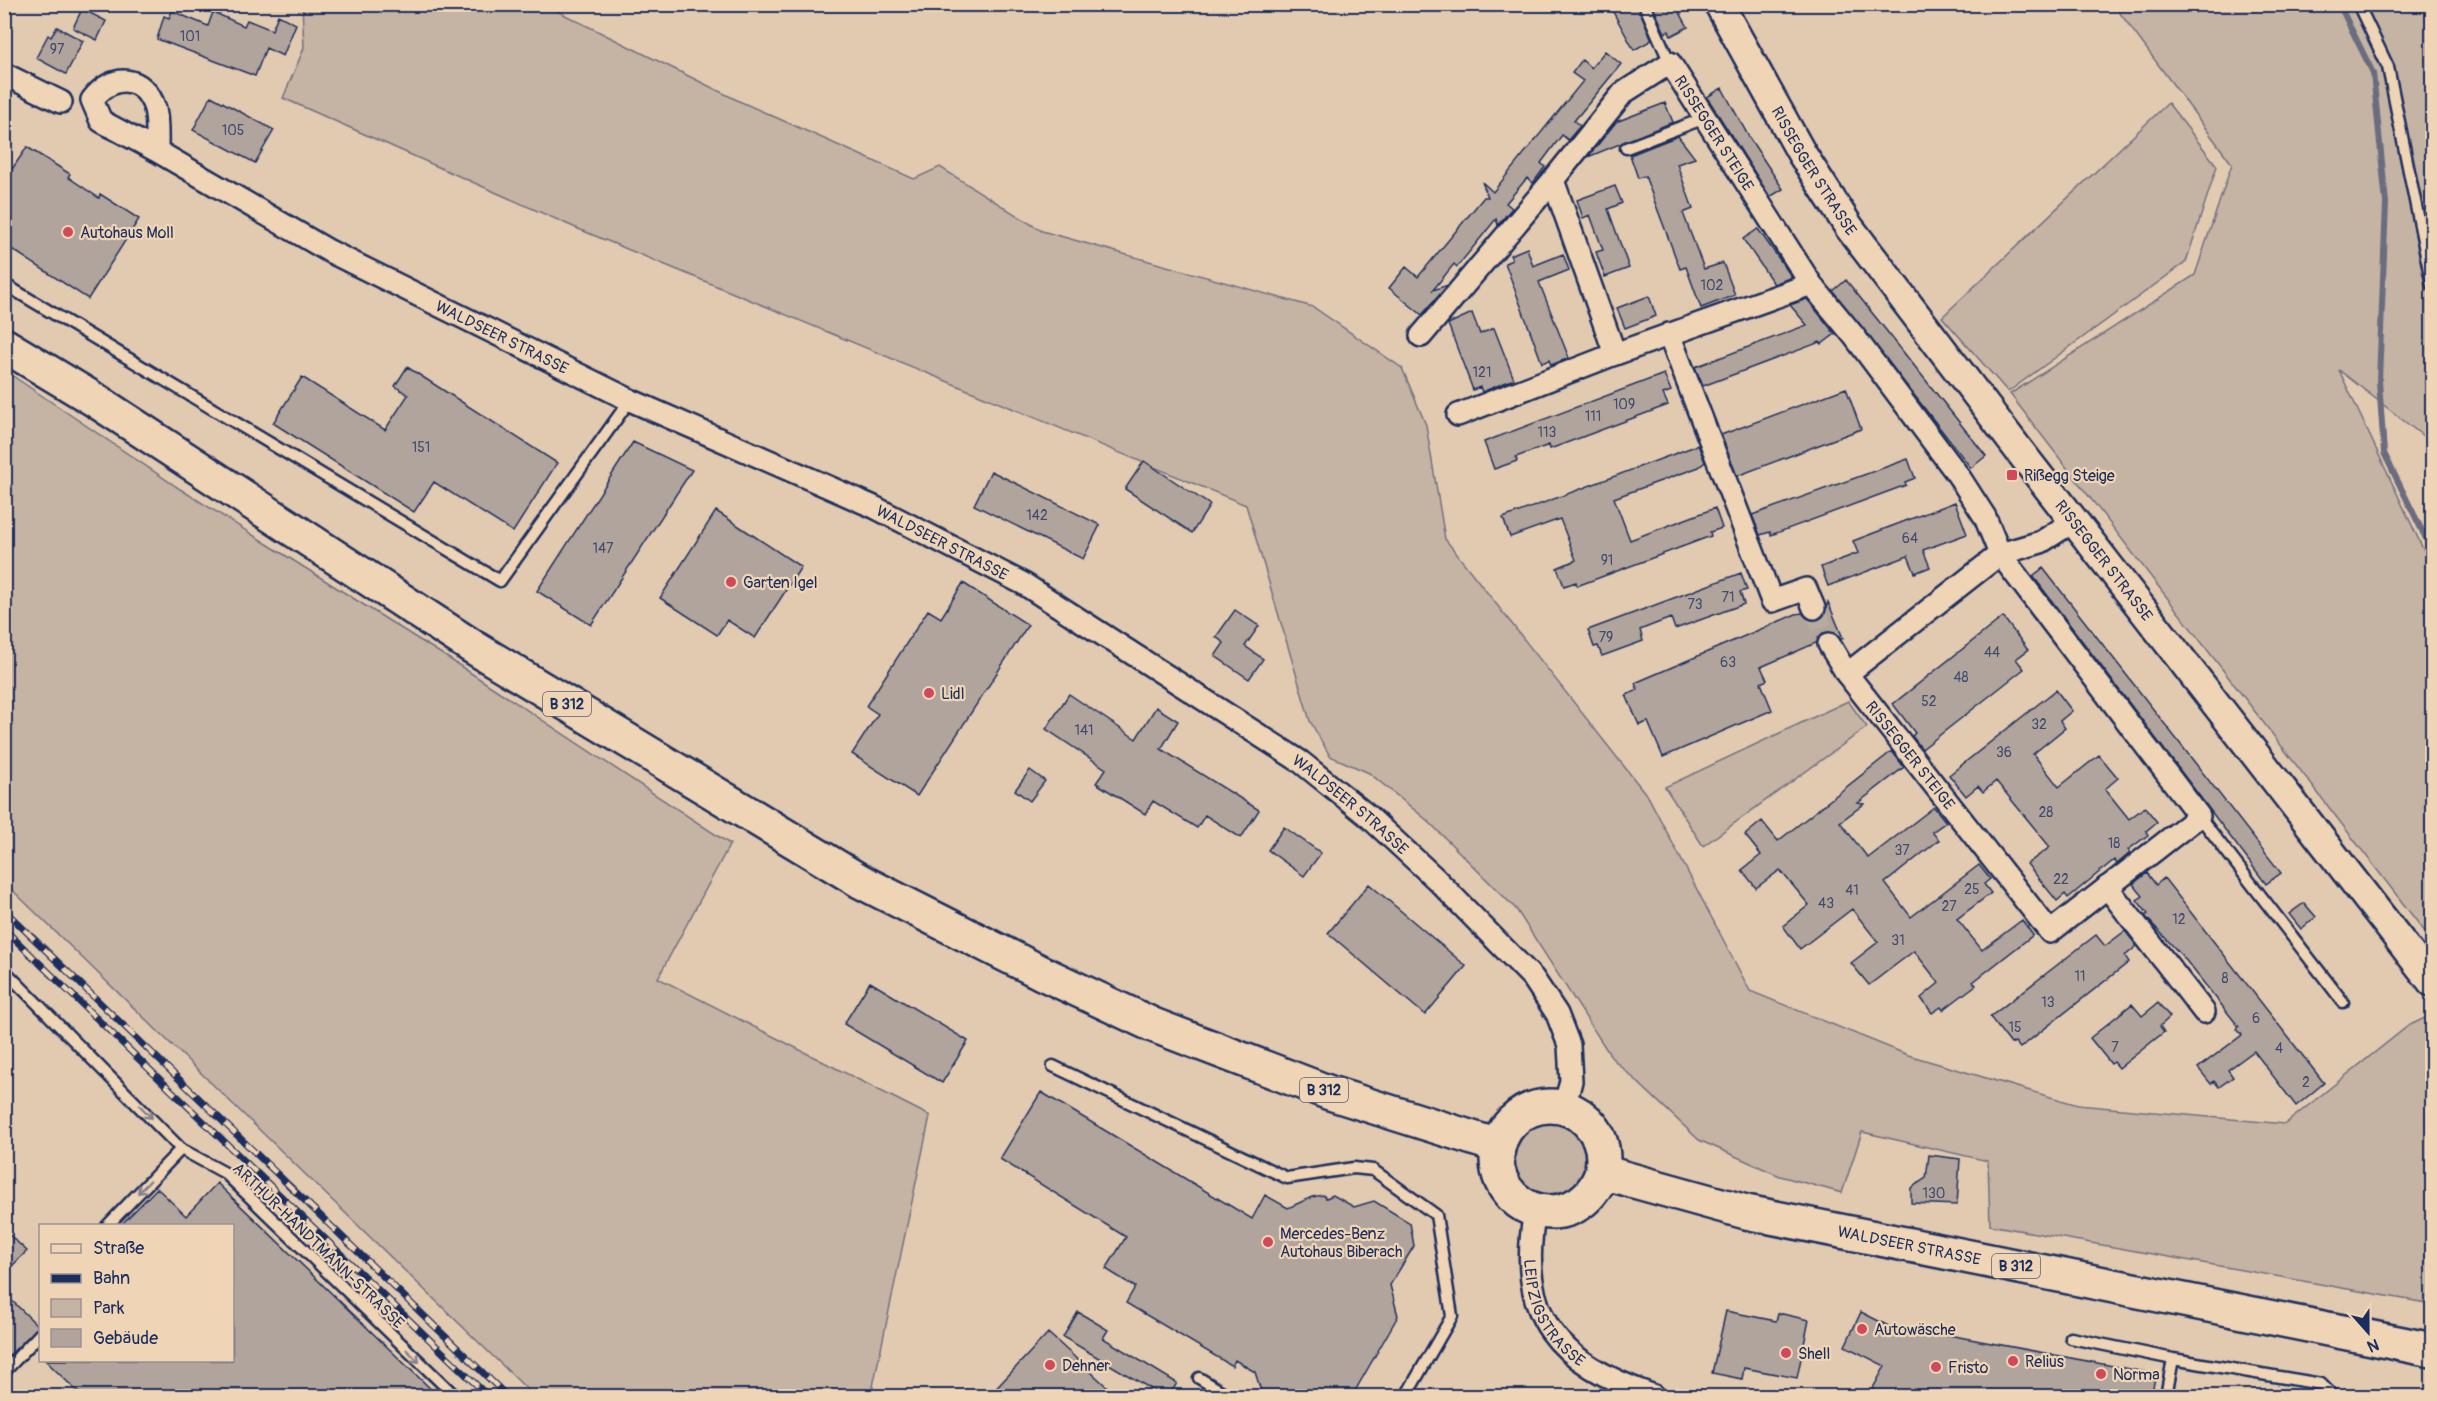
<svg xmlns="http://www.w3.org/2000/svg" width="2437" height="1401" viewBox="0 0 2437 1401" font-family="Pangolin,sans-serif">
<style>
.green{fill:#c5b3a4;stroke:#707181;stroke-width:1.5}
.lines{fill:none;stroke-linecap:round;stroke-linejoin:round}
.stream{stroke:#6a6c7f;stroke-width:6}
.building{fill:#b1a49c;stroke:#1b2f5e;stroke-width:1.5}
.street-tunnel{stroke:#baaba0;stroke-width:21;stroke-dasharray:21 10;stroke-linecap:butt}
.lane-casing{stroke:#1b2f5e;stroke-width:15}
.street-casing{stroke:#1b2f5e;stroke-width:26}
.secondary-casing{stroke:#1b2f5e;stroke-width:33}
.primary-casing{stroke:#1b2f5e;stroke-width:38}
.lane{stroke:#efd4b6;stroke-width:10}
.street{stroke:#efd4b6;stroke-width:21}
.secondary{stroke:#efd4b6;stroke-width:28}
.primary{stroke:#efd4b6;stroke-width:33}
.rail-casing{stroke:#1b2f5e;stroke-width:7}
.rail{stroke:#efd4b6;stroke-width:4.5;stroke-dasharray:14;stroke-linecap:butt}
.oneway{stroke:#85828a}
.poi-dot{fill:#d1495b;stroke:#efd4b6;stroke-width:2}
.labels{text-anchor:middle;stroke-width:4.5;stroke-linejoin:round;paint-order:stroke}
.number-label{font-size:14px;fill:#404c6e}
.shield{fill:#efd4b6;stroke:#5b6078;stroke-width:1.5}
.shield-label{font-size:15px;font-weight:bold;fill:#1b2f5e}
.street-label{font-size:16px;fill:#1b2f5e;stroke:#efd4b6}
.poi-label{font-size:16px;fill:#1b2f5e;stroke:#efd4b6;text-anchor:start}
</style>
<rect width="100%" height="100%" fill="#e2cab1"/>
<filter id="ink" filterUnits="userSpaceOnUse"><feTurbulence type="fractalNoise" baseFrequency=".0167" numOctaves="2"/><feDisplacementMap in="SourceGraphic" scale="12" xChannelSelector="R" yChannelSelector="G"/><feConvolveMatrix kernelMatrix="1 2 1 2 8 2 1 2 1" color-interpolation-filters="sRGB"/></filter>
<g filter="url(#ink)">
<path class="green" d="M302,5H545L739,101L914,179L940,167L1042,231L1313,307L1402,368L1426,425L1445,539L1649,798L1750,991L1908,1055L2078,1105L2285,1124L2408,1026L2427,1017L2432,1024V1304L1990,1225L1988,1161L1862,1132L1842,1193L1780,1176L1699,1140L1612,1058L1516,909L1428,821L1369,773L1330,756L1310,721L1246,505L576,228L283,98L304,48Z
M2114,5H2432V443L2339,370L2432,568V941L2010,394L2195,275L2232,164Z
M2168,103L2217,166L2186,262L2008,392L1942,317Z
M4,370L180,489L448,658L730,844L658,978L930,1116L871,1396H534L5,883Z
M1848,701L1867,727L1703,846L1665,787Z
M1512 1159a38 38 0 1 1 76 0a38 38 0 1 1-76 0Z"/>
<g class="lines">
<path class="stream" d="M2339,4L2373,73L2386,203L2379,381L2384,453L2432,551"/>
</g>
<path class="building" d="M1621,4H1637L1652,40L1634,50L1612,10Z
M1652,4H1675L1688,27L1671,36L1669,31L1665,33Z
M82,9L106,21L97,40L73,28Z
M172,11L208,26L213,12L244,26L247,20L272,30L278,15L296,24L283,56L266,48L255,76L157,39L164,16L169,18Z
M57,27L83,41L66,74L36,58L48,35L51,37Z
M1605,51L1621,64L1574,121L1580,126L1568,140L1562,135L1541,163L1545,167L1533,183L1527,178L1506,203L1512,208L1498,225L1496,219L1457,267L1454,264L1433,290L1448,285L1422,315L1389,288L1406,267L1418,277L1484,197H1488L1482,182L1493,192L1583,81L1572,73L1582,60L1591,68Z
M1722,88L1750,139L1783,189L1770,197L1707,97Z
M211,96L274,130L255,163L193,130Z
M1665,103L1673,122L1588,157L1616,122Z
M1678,136L1695,158L1677,164L1693,209L1683,213L1704,269L1723,263L1735,295L1701,308L1686,267L1680,269L1645,176L1638,178L1630,155Z
M27,147L70,174L68,177L99,198L100,194L139,219L88,299L4,244V181Z
M1615,186L1622,203L1608,209L1629,268L1605,277L1596,252L1603,250L1590,215L1583,218L1577,200Z
M1758,229L1789,273L1792,277L1774,284L1743,239Z
M1527,248L1533,266L1563,254L1569,270L1539,282L1569,358L1551,365L1549,360L1542,363L1505,263L1512,260L1510,255Z
M1846,280L1986,456L1971,468L1833,291Z
M1649,296L1656,316L1625,328L1617,308Z
M1807,299L1835,334L1822,344L1820,342L1703,386L1695,367L1807,325L1790,305Z
M1472,313L1480,334L1494,328L1514,379L1482,392L1480,387L1473,390L1448,324Z
M407,367L557,463L513,532L434,482L414,512L273,423L302,377L385,430L408,395L395,386Z
M1664,374L1671,391L1663,394L1668,405L1550,449L1549,445L1516,457L1517,461L1494,469L1484,442Z
M1846,388L1861,429L1737,476L1721,435Z
M633,442L692,470L591,625L537,591Z
M1698,445L1705,462L1699,467L1614,498L1630,540L1715,508L1722,528L1710,532L1711,536L1577,586L1576,582L1564,586L1557,568L1576,560L1560,519L1510,537L1503,518Z
M1908,459L1915,478L1905,482L1906,485L1771,535L1770,532L1760,535L1752,515Z
M1144,461L1210,505L1192,533L1125,489Z
M991,471L1100,525L1083,559L974,505Z
M1955,502L1967,534L1923,550L1930,567L1915,573L1908,556L1828,586L1821,567L1858,553L1853,541Z
M716,511L801,567L755,638L727,620L717,635L660,598Z
M2043,568L2281,873L2266,884L2033,576Z
M1741,573L1747,590L1740,592L1744,604L1675,629L1671,618L1655,624L1640,630L1643,641L1602,656L1598,646L1594,647L1588,630Z
M963,583L1028,625L917,796L852,754L878,714L866,706L928,610L941,618Z
M1828,602L1843,638L1841,639L1835,633H1823L1816,643L1761,667L1767,680L1761,683L1772,710L1663,757L1648,722L1639,725L1626,695L1638,690L1635,683L1796,614L1802,613L1812,621L1819,619L1824,615Z
M1235,610L1259,626L1245,646L1263,659L1249,679L1215,656L1224,643L1216,637Z
M2003,617L2028,650L2016,659L2024,669L1922,749L1912,736L1915,733L1893,704Z
M2056,690L2072,711L2060,721L2065,728L2033,754L2059,787L2099,755L2118,778L2105,789L2129,819L2145,807L2157,822L2146,831L2148,835L2128,850L2130,853L2117,864L2114,860L2068,898L2065,894L2057,901L2027,864L2050,847L1996,781L1983,792L1978,786L1966,796L1949,775Z
M1069,694L1136,739L1156,707L1178,721L1161,749L1259,810L1241,838L1205,815L1197,828L1153,801L1145,814L1096,783L1106,769L1046,729Z
M1892,751L1904,767L1858,803L1864,804L1840,822L1868,858L1934,807L1946,822L1932,832L1939,840L1885,883L1911,917L1979,865L1990,879L1984,884L1991,893L1957,919L1982,950L2022,920L2033,935L1973,982L1976,985L1943,1010L1941,1007L1932,1013L1921,998L1939,983L1914,951L1869,985L1851,963L1878,942L1852,909L1800,949L1783,926L1809,905L1780,870L1756,888L1742,870L1761,855L1745,835L1762,821L1778,841Z
M1030,770L1045,781L1030,801L1015,790Z
M1284,827L1321,853L1304,876L1268,850Z
M2147,873L2156,885L2164,878L2324,1083L2296,1106L2254,1051L2228,1070L2233,1077L2219,1087L2214,1081L2211,1084L2198,1068L2242,1035L2237,1029L2239,1027L2184,958L2145,916L2148,914L2137,900L2143,896L2133,884Z
M1369,884L1466,966L1425,1015L1328,933Z
M2304,903L2316,917L2301,929L2289,914Z
M2125,931L2137,946L2125,956L2129,962L2020,1048L2015,1042L2011,1044L1990,1017L2096,935L2105,946Z
M870,982L968,1041L942,1083L844,1024Z
M2158,1003L2170,1017L2160,1026L2164,1032L2119,1068L2114,1062L2111,1064L2090,1038L2132,1004L2142,1016Z
M1041,1092L1252,1219L1265,1195L1288,1208L1312,1197L1323,1195L1326,1198L1333,1195L1354,1207L1374,1201L1410,1223L1414,1246L1390,1285L1398,1316L1352,1396H1270L1261,1391L1255,1372L1235,1360L1232,1366L1126,1303L1135,1287L1106,1269L1126,1237L1000,1159Z
M1929,1155L1960,1159L1957,1205L1911,1203V1188L1926,1178Z
M217,1183L438,1396H82L45,1360H232V1226H120L157,1188L186,1216Z
M4,1230L27,1251L4,1274Z
M4,1293L39,1327L4,1360Z
M1726,1311L1776,1321L1778,1313L1809,1320L1797,1378L1744,1368L1742,1379L1712,1373Z
M1078,1312L1108,1330L1103,1338L1177,1383L1169,1396H1163L1063,1337Z
M1861,1312L1902,1333L1906,1327L2156,1374L2151,1396H1885L1872,1390L1885,1366L1845,1346Z
M1048,1333L1057,1341L1117,1396H989Z"/>
<g class="lines">
<path class="street-tunnel" d="M1814,608L1829,644"/>
<g class="lane-casing">
<path id="lane" d="M1644,4L1670,63
M2358,4L2388,67L2432,285
M1626,148L1705,118
M4,284L500,581L630,400
M2199,816L2343,1002
M4,970L181,1149L225,1173L455,1396
M1053,1066L1287,1178L1354,1168L1373,1170L1436,1215L1452,1316L1406,1396
M107,1226L181,1149
M2071,1338L2173,1359L2321,1384L2333,1396
M4,1372L40,1334
M1199,1378L1229,1396
M2166,1396L2173,1359"/>
</g>
<g class="street-casing">
<g id="street">
<path d="M4,74L61,102"/>
<path id="s1" d="M157,151L101,121L92,100C112,73 144,74 155,109C158,122 157,138 157,151L329,251L630,400L874,507L1024,584L1301,762L1368,816L1436,879L1533,978L1557,1014L1569,1045L1571,1081L1564,1108"/>
<path d="M1669,334L1772,601L1806,589L1814,608"/>
<path d="M1421,336L1553,180"/>
<path id="s2" d="M1615,354L1553,180L1623,93L1670,63L1811,284L1854,336L1958,475L1985,517L2000,554L1847,674"/>
<path d="M1458,415L1615,354L1811,284"/>
<path id="s3" d="M1829,644L1847,674L2050,932L2199,816L2000,554L2041,542L2074,521"/>
<path d="M2107,887L2204,1012"/>
<path id="s4" d="M1535,1210C1516,1318 1556,1361 1654,1396"/>
</g>
</g>
<g class="secondary-casing">
<g id="secondary">
<path id="s5" d="M1719,4L1802,154L1849,227L2018,449L2432,982"/>
</g>
</g>
<g class="primary-casing">
<g id="primary">
<path d="M4,345L95,400L473,647L860,881L1042,973L1153,1025L1330,1093L1498,1146"/>
<circle cx="1550" cy="1159" r="53"/>
<path id="s6" d="M1602,1172L1746,1212L2432,1350"/>
</g>
</g>
<use href="#lane" class="lane"/>
<use href="#street" class="street"/>
<use href="#secondary" class="secondary"/>
<use href="#primary" class="primary"/>
<g class="rail-casing">
<path id="rail" d="M4,910L507,1396
M4,929L488,1396"/>
</g>
<use href="#rail" class="rail"/>
</g>
<defs><path id="oneway-shaft" d="M-6 0H5M1.5-3L5.5 0L1.5 3" fill="none" stroke-width="1.6" stroke-linecap="round" stroke-linejoin="round" transform="scale(1.5)"/></defs>
<g class="oneway">
<use href="#oneway-shaft" transform="translate(146 1112) rotate(46)"/>
<use href="#oneway-shaft" transform="translate(144 1187) rotate(134)"/>
<use href="#oneway-shaft" transform="translate(413 1356) rotate(44)"/>
</g>
</g>
<g class="poi-dot">
<circle cx="68" cy="232" r="6"/>
<rect x="2006" y="469" width="12" height="12" rx="3"/>
<circle cx="731" cy="582" r="6"/>
<circle cx="929" cy="693" r="6"/>
<circle cx="1268" cy="1242" r="6"/>
<circle cx="1862" cy="1329" r="6"/>
<circle cx="1786" cy="1353" r="6"/>
<circle cx="2013" cy="1361" r="6"/>
<circle cx="1050" cy="1365" r="6"/>
<circle cx="1936" cy="1367" r="6"/>
<circle cx="2101" cy="1374" r="6"/>
</g>
<g class="labels">
<g class="number-label">
<text x="190" y="41">101</text>
<text x="57" y="54">97</text>
<text x="233" y="135">105</text>
<text x="1712" y="290">102</text>
<text x="1482" y="377">121</text>
<text x="1624" y="409">109</text>
<text x="1593" y="421">111</text>
<text x="1547" y="437">113</text>
<text x="421" y="452">151</text>
<text x="1037" y="520">142</text>
<text x="1910" y="543">64</text>
<text x="603" y="553">147</text>
<text x="1607" y="565">91</text>
<text x="1728" y="602">71</text>
<text x="1695" y="609">73</text>
<text x="1606" y="642">79</text>
<text x="1992" y="657">44</text>
<text x="1728" y="667">63</text>
<text x="1961" y="682">48</text>
<text x="1929" y="706">52</text>
<text x="2039" y="729">32</text>
<text x="1084" y="735">141</text>
<text x="2004" y="757">36</text>
<text x="2046" y="817">28</text>
<text x="2114" y="848">18</text>
<text x="1902" y="855">37</text>
<text x="2061" y="884">22</text>
<text x="1972" y="894">25</text>
<text x="1852" y="895">41</text>
<text x="1826" y="908">43</text>
<text x="1949" y="911">27</text>
<text x="2179" y="924">12</text>
<text x="1898" y="945">31</text>
<text x="2080" y="981">11</text>
<text x="2225" y="983">8</text>
<text x="2048" y="1007">13</text>
<text x="2256" y="1023">6</text>
<text x="2015" y="1032">15</text>
<text x="2115" y="1052">7</text>
<text x="2279" y="1053">4</text>
<text x="2306" y="1087">2</text>
<text x="1934" y="1198">130</text>
</g>
<g class="shield">
<rect x="543" y="692" width="48" height="24" rx="4.5"/>
<rect x="1300" y="1078" width="48" height="24" rx="4.5"/>
<rect x="1992" y="1254" width="48" height="24" rx="4.5"/>
</g>
<g class="shield-label">
<text x="567" y="709">B 312</text>
<text x="1324" y="1095">B 312</text>
<text x="2016" y="1271">B 312</text>
</g>
<g class="street-label">
<text dy="6" stroke="none"><textPath href="#s2" startOffset="435">RISSEGGER STEIGE</textPath></text>
<text dy="6" stroke="none"><textPath href="#s5" startOffset="192">RISSEGGER STRASSE</textPath></text>
<text dy="6" stroke="none"><textPath href="#s1" startOffset="604">WALDSEER STRASSE</textPath></text>
<text dy="6" stroke="none"><textPath href="#s1" startOffset="1090">WALDSEER STRASSE</textPath></text>
<text dy="6" stroke="none"><textPath href="#s5" startOffset="678">RISSEGGER STRASSE</textPath></text>
<text dy="6" stroke="none"><textPath href="#s3" startOffset="138">RISSEGGER STEIGE</textPath></text>
<text dy="6" stroke="none"><textPath href="#s1" startOffset="1576">WALDSEER STRASSE</textPath></text>
<text transform="translate(319 1245) rotate(44)" y="6">ARTHUR-HANDTMANN-STRASSE</text>
<text dy="6" stroke="none"><textPath href="#s6" startOffset="316">WALDSEER STRASSE</textPath></text>
<text dy="6" stroke="none"><textPath href="#s4" startOffset="110">LEIPZIGSTRASSE</textPath></text>
</g>
<g class="poi-label">
<text x="80" y="238">Autohaus Moll</text>
<text x="2024" y="481">Rißegg Steige</text>
<text x="743" y="588">Garten Igel</text>
<text x="941" y="699">Lidl</text>
<text x="1280" y="1239">Mercedes-Benz<tspan x="1280" dy="18">Autohaus Biberach</tspan></text>
<text x="1874" y="1335">Autowäsche</text>
<text x="1798" y="1359">Shell</text>
<text x="2025" y="1367">Relius</text>
<text x="1062" y="1371">Dehner</text>
<text x="1948" y="1373">Fristo</text>
<text x="2113" y="1380">Norma</text>
</g>
</g>
<rect width="2437" height="1401" fill="none" stroke="#efd4b6" stroke-width="24"/>
<rect x="12" y="12" width="2413" height="1377" fill="none" stroke="#1b2f5e" stroke-width="2" filter="url(#ink)"/>
<rect x="39" y="1224" width="195" height="138" fill="#efd4b6" stroke="#9a9293" stroke-width="1.5"/>
<rect x="51" y="1244" width="30" height="9" fill="#efd4b6" stroke="#9a9293" stroke-width="1.5"/>
<text x="93" y="1254" font-size="18" fill="#1b2f5e">Straße</text>
<rect x="51" y="1274" width="30" height="9" fill="#1b2f5e" stroke="#9a9293" stroke-width="1.5"/>
<text x="93" y="1284" font-size="18" fill="#1b2f5e">Bahn</text>
<rect x="51" y="1299" width="30" height="18" fill="#c5b3a4" stroke="#9a9293" stroke-width="1.5"/>
<text x="93" y="1314" font-size="18" fill="#1b2f5e">Park</text>
<rect x="51" y="1329" width="30" height="18" fill="#b1a49c" stroke="#9a9293" stroke-width="1.5"/>
<text x="93" y="1344" font-size="18" fill="#1b2f5e">Gebäude</text>
<g transform="translate(2368 1332) rotate(159)" stroke="#efd4b6" stroke-width="4.5" paint-order="stroke">
<path d="M0-4.5L10 22L0 15L-10 22Z" fill="#1b2f5e"/>
<text y="-9" font-size="16" font-weight="bold" text-anchor="middle" fill="#1b2f5e">N</text>
</g>
</svg>
